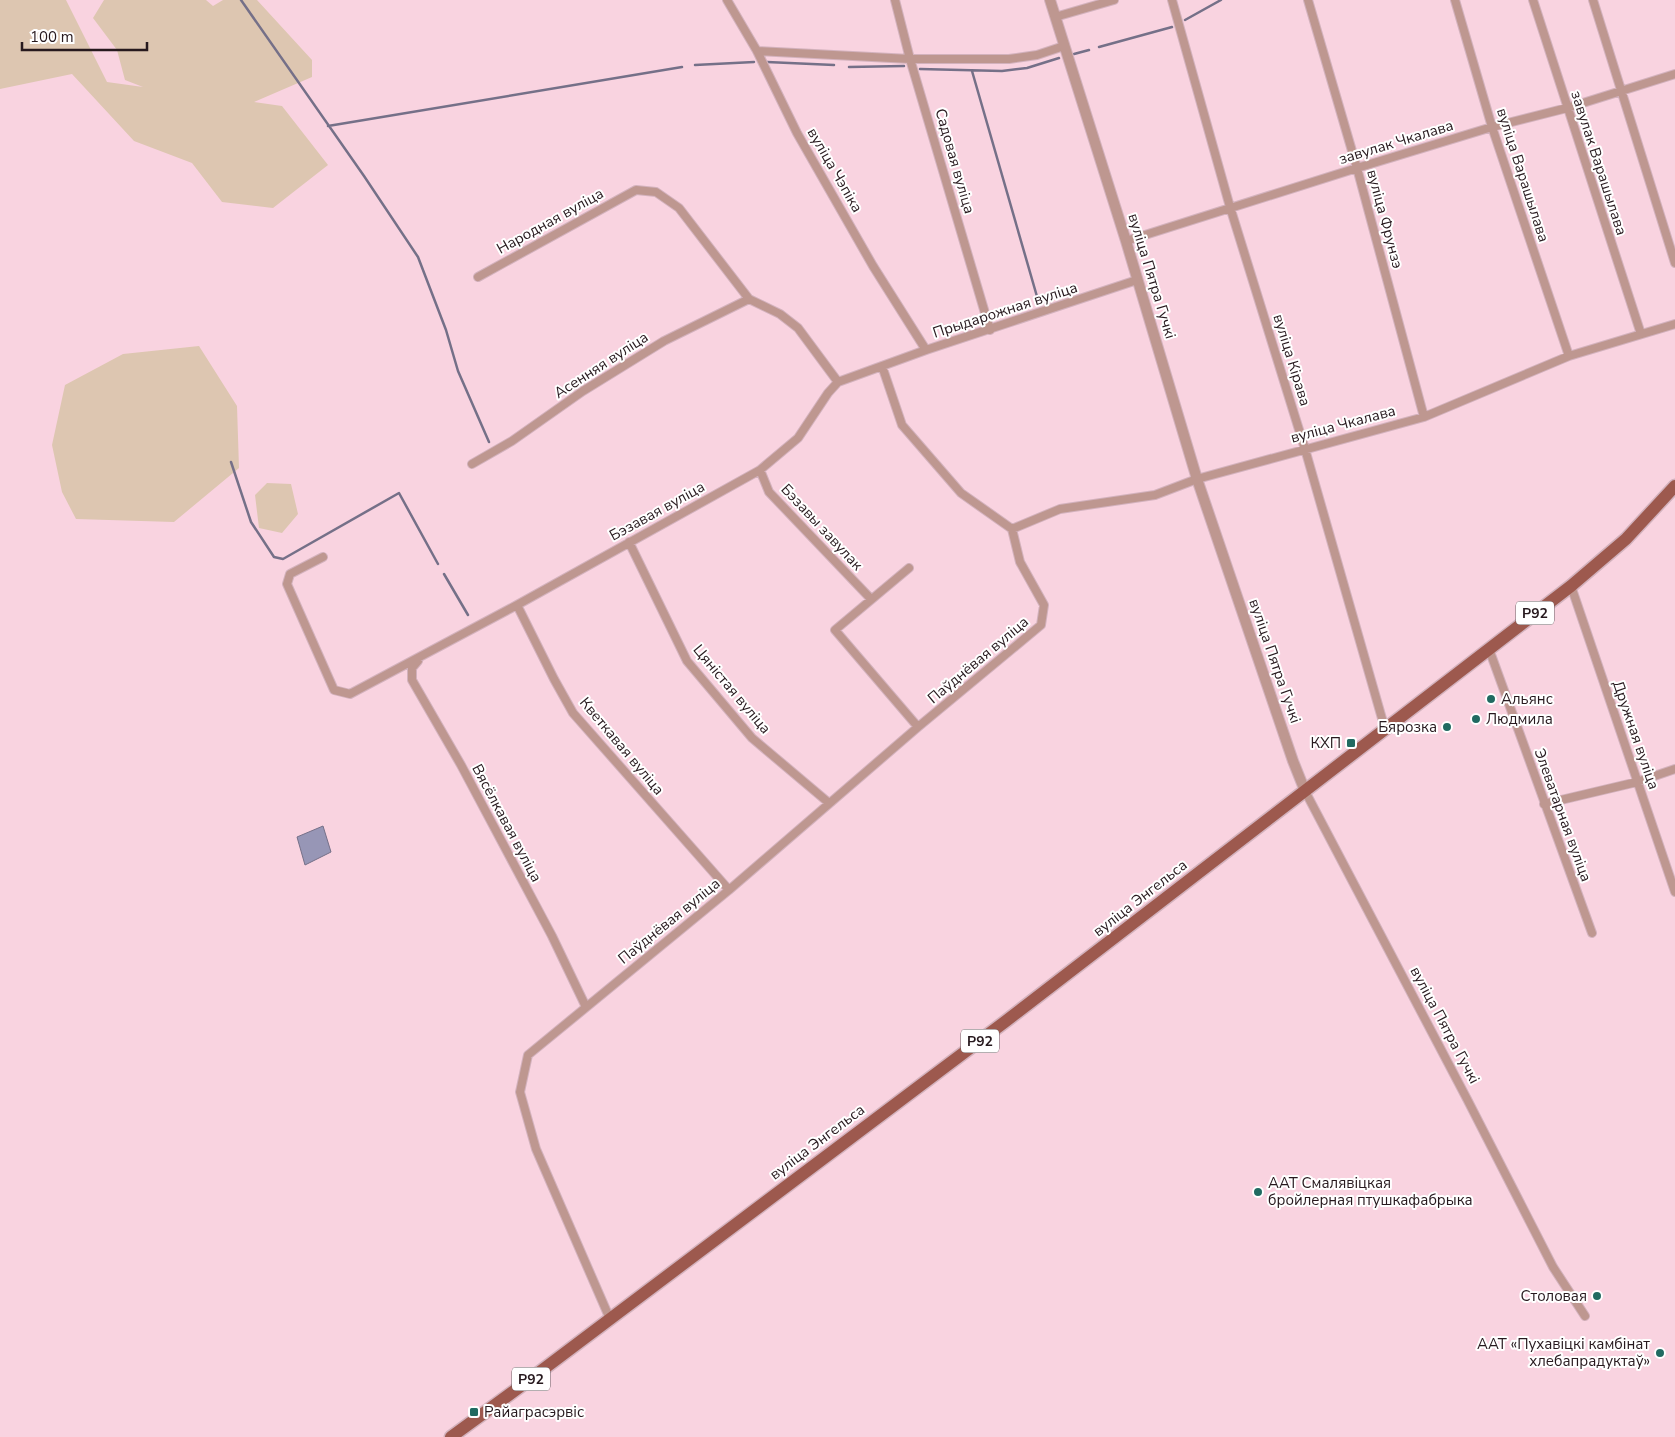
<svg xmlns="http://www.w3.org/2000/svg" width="1675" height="1437" viewBox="0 0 1675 1437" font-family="'Nunito Sans',sans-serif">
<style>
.green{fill:#ddc6b1}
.water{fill:#9796b6;stroke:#757088}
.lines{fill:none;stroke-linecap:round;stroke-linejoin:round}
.stream{stroke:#757088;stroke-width:2.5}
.minor-casing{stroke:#d3b2bd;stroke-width:10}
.tertiary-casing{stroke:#d3b2bd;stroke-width:12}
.primary-casing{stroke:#d3b2bd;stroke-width:15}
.minor{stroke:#be9790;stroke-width:8}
.tertiary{stroke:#be9790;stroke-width:10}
.primary{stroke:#9d594e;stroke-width:12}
.poi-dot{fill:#216a61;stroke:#fff;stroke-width:2}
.labels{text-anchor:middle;stroke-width:4;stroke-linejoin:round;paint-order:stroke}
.shield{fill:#fff;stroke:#685e62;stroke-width:1}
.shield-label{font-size:14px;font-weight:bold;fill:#27191e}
.street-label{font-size:15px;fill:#27191e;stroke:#fff}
.poi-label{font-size:15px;fill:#27191e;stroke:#fff;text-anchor:start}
</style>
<rect width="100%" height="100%" fill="#f9d3e0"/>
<path class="green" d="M0,0H66L107,82L143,87L125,80L117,50L93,18L104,0H206L213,6L223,0H257L312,60V77L254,102L282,106L328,165L273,208L222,202L192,163L134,141L72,74L0,89Z
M199,346L237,406L239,468L174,522L76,519L62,492L52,445L65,385L123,354Z
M267,483L291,484L298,514L282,533L259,528L255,495Z"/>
<path class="water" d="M323,826L331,852L305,865L297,837Z"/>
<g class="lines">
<path class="stream" d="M241,0L364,176L418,257L446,330L458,371L489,442
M1185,20L1221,0
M1099,47L1172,27
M1074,54L1089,50
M767,62L834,65
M695,65L754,62
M849,67L904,66
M920,69L1002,71L1027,68L1059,58
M972,71L1038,300
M328,126L682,67
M231,462L251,522L274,557L283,559L399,493L438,564
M444,574L468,615"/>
<g class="minor-casing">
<path id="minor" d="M727,0L757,51L797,133L873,266L926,350
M895,0L910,59L990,330
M1172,0L1230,207L1305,449L1385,729
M1308,0L1357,168L1424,417
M1455,0L1492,127L1569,356
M1533,0L1641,334
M1593,0L1675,263
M1055,17L1114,0
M757,51L910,59H1009L1037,55L1064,46
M1126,241L1357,168L1492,127L1567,108L1675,74
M478,277L636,190L656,192L679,208L749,299L780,314L798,328L838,382
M472,464L512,441L583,391L664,341L749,299
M760,470L769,492L871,599
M1012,529L1060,509L1155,495L1197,479L1424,417L1569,356L1675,324
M629,542L687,661L752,738L829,803
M323,557L290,574L287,584L334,690L350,694L517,605L760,470L798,438L828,393L838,382L926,350L1137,280
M909,568L835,630L918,727
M1571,586L1675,892
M517,605L554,679L573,713L729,890
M1489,649L1592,933
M418,661L412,668V680L461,765L552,936L586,1007
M1305,791L1467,1099L1553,1267L1585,1316
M1544,804L1637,782L1675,769
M610,1319L536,1149L520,1092L528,1055L729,890L918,727L1041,625L1044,605L1020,562L1012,529L961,493L902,425L882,366"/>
</g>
<g class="tertiary-casing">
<path id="tertiary" d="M1050,0L1126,241L1197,479L1293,761L1305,791"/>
</g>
<g class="primary-casing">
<path id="primary" d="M451,1437L521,1386L1006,1021L1571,586L1626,539L1675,486"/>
</g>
<use href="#minor" class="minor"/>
<use href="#tertiary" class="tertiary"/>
<use href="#primary" class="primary"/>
</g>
<g class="poi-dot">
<circle cx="1491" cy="699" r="5"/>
<circle cx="1476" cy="719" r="5"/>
<circle cx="1447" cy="727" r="5"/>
<rect x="1346" y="738" width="10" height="10" rx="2.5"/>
<circle cx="1258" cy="1192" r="5"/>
<circle cx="1597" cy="1296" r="5"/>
<circle cx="1660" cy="1353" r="5"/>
<rect x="469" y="1407" width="10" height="10" rx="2.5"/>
</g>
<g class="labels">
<g class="shield">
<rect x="1516" y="601.5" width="38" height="23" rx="4"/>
<rect x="961" y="1029.5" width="38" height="23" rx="4"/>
<rect x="512" y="1367.5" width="38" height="23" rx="4"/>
</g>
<g class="shield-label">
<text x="1535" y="618">Р92</text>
<text x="980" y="1046">Р92</text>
<text x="531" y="1384">Р92</text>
</g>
<g class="street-label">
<text transform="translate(1396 142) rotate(-17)" y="5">завулак Чкалава</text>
<text transform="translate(955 161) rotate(74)" y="5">Садовая вуліца</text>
<text transform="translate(1599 163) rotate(72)" y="5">завулак Варашылава</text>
<text transform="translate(835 170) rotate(60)" y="5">вуліца Чэпіка</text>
<text transform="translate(1523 175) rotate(72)" y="5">вуліца Варашылава</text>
<text transform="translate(1385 219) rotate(75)" y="5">вуліца Фрунзэ</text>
<text transform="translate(550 221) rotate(-29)" y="5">Народная вуліца</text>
<text transform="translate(1152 276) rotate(73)" y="5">вуліца Пятра Гучкі</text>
<text transform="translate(1005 310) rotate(-18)" y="5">Прыдарожная вуліца</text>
<text transform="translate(1292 360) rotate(73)" y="5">вуліца Кірава</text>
<text transform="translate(601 365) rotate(-33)" y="5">Асенняя вуліца</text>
<text transform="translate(1343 424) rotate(-15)" y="5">вуліца Чкалава</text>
<text transform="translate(657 511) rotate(-29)" y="5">Бэзавая вуліца</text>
<text transform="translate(822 527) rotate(47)" y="5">Бэзавы завулак</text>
<text transform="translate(978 660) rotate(-40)" y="5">Паўднёвая вуліца</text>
<text transform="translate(1275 661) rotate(71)" y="5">вуліца Пятра Гучкі</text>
<text transform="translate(732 689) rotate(50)" y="5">Цяністая вуліца</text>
<text transform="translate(1636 735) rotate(71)" y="5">Дружная вуліца</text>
<text transform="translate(622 746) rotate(50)" y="5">Кветкавая вуліца</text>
<text transform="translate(1563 815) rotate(70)" y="5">Элеватарная вуліца</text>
<text transform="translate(507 823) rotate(62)" y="5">Вясёлкавая вуліца</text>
<text transform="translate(1140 898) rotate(-38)" y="5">вуліца Энгельса</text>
<text transform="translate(669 921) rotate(-39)" y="5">Паўднёвая вуліца</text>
<text transform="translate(1445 1025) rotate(62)" y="5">вуліца Пятра Гучкі</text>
<text transform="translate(817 1142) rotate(-37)" y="5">вуліца Энгельса</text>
</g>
<g class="poi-label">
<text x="1501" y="704">Альянс</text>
<text x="1486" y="724">Людмила</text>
<text x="1437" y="732" text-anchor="end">Бярозка</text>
<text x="1341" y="748" text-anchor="end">КХП</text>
<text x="1268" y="1188">ААТ Смалявіцкая<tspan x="1268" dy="17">бройлерная птушкафабрыка</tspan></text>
<text x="1587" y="1301" text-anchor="end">Столовая</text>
<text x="1650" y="1349" text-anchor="end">ААТ «Пухавіцкі камбінат<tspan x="1650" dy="17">хлебапрадуктаў»</tspan></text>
<text x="484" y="1417">Райаграсэрвіс</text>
</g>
</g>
<path d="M22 42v8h125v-8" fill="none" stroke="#27191e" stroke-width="2.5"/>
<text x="30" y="42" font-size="15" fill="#27191e" stroke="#ffffff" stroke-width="4" paint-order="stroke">100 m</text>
</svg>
